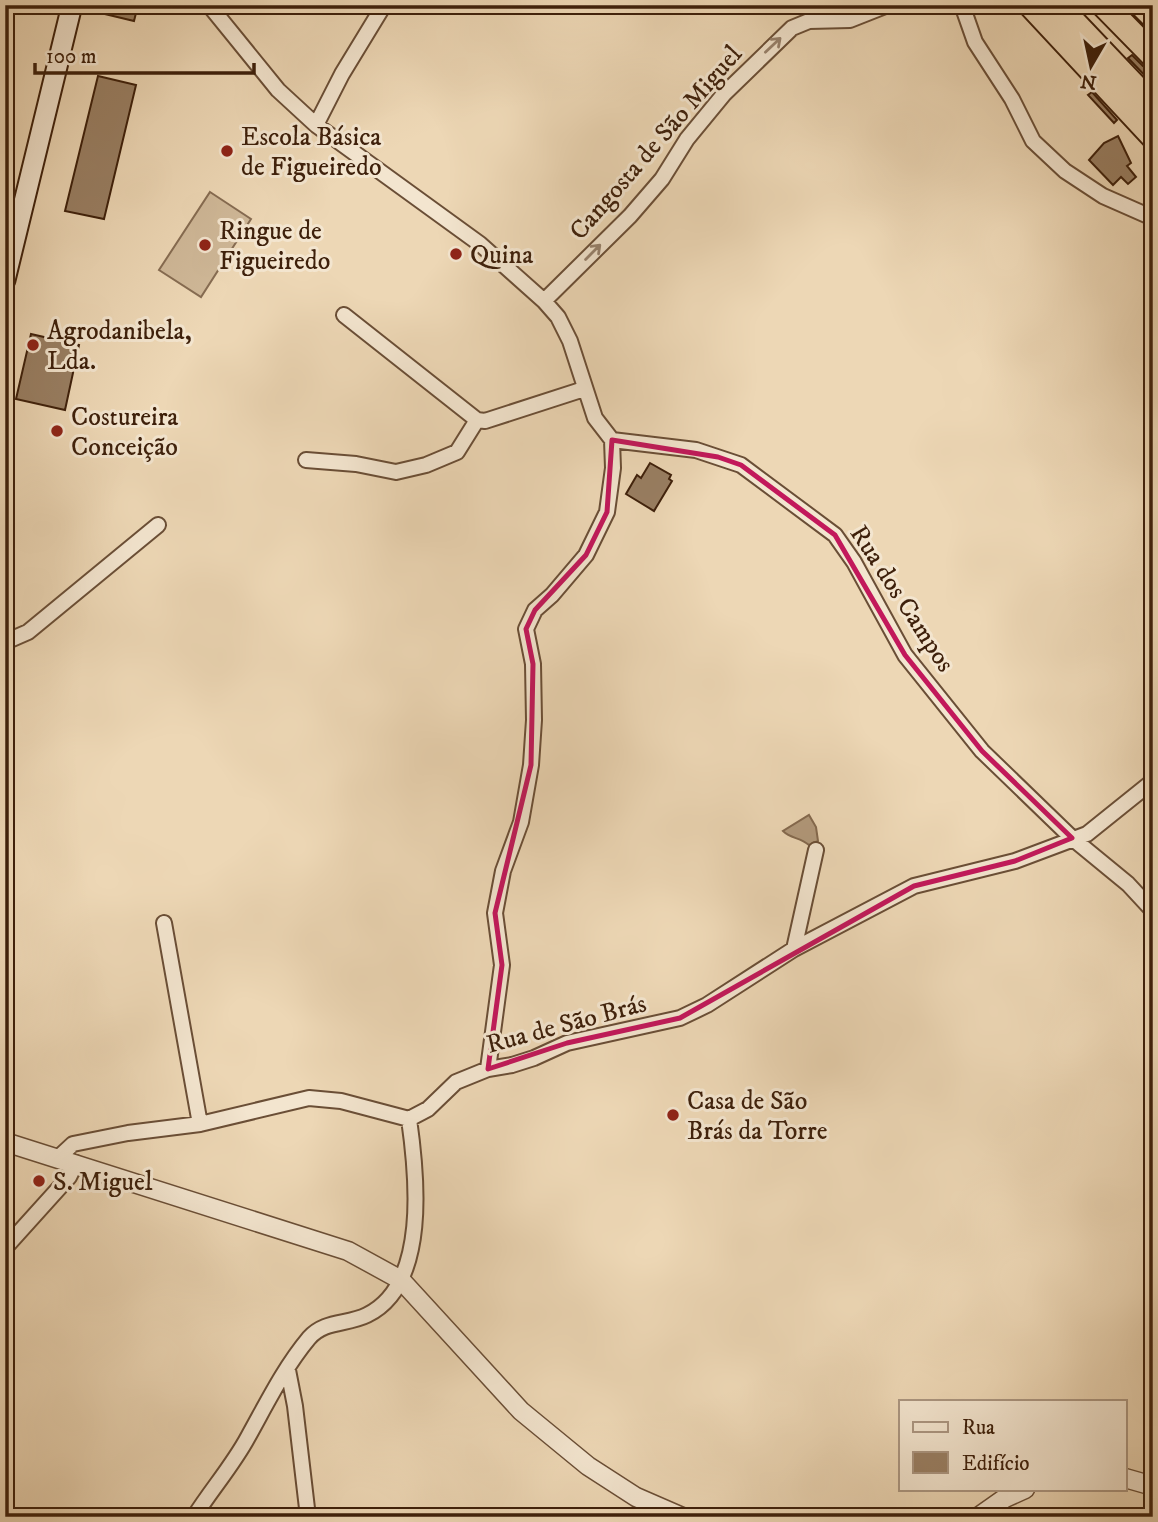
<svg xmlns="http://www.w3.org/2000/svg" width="1158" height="1522" viewBox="0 0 1158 1522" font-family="'IM FELL DW Pica',serif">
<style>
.green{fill:#cfb898;stroke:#866c52;stroke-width:2}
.water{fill:#b2997b;stroke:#84694e;stroke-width:2}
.building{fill:#997f63;stroke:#3e200b;stroke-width:2}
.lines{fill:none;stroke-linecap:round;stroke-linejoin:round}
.minor-casing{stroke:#6a4e36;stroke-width:18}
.tertiary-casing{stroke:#6a4e36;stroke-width:21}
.secondary-casing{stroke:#3e200b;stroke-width:23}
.motorway-casing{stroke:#3e200b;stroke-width:28}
.minor{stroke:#f3e5cf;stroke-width:14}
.tertiary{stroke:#f3e5cf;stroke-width:18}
.secondary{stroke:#f3e5cf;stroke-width:19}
.motorway{stroke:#edd7b5;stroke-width:24}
.oneway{stroke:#98826d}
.marked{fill:none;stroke:#c2185b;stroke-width:5;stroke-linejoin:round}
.poi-dot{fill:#8f2418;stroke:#f3e5cf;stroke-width:2.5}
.labels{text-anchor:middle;stroke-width:6;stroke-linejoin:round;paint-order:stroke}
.poi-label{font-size:26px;fill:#3e200b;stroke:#f3e5cf;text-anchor:start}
.street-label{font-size:26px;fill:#3e200b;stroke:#f3e5cf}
</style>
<rect width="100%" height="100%" fill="#edd7b5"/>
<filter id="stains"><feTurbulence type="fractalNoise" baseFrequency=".00286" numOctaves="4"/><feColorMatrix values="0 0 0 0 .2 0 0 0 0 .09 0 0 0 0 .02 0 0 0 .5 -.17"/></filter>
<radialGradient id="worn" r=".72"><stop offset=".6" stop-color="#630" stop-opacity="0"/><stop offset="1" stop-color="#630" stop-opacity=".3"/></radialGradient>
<path class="green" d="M210,192L251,219L201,297L159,270Z"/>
<path class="water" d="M809,815L816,827L818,841L809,845C800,837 791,839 783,831Z"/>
<path class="building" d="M89,5H138L134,21L88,10Z
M1132,55L1143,66L1153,69V84L1128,58Z
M98,76L136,85L104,219L65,211Z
M1092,92L1117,120L1114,123L1088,95Z
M1118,136L1131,163L1127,166L1136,177L1128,184L1121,177L1113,185L1089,160L1104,143Z
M31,334L79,345L65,410L16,399Z
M650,463L671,475L669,479L672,481L654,511L626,494L637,475L641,478Z"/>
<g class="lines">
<g class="minor-casing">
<path id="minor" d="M209,5L278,90L316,125L480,244L544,301L558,317L570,341L595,418L612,440L613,468L607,512L586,555L552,595L535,610L526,629L533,664L534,720L531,765L521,822L503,871L495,913L502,965L488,1069
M962,5L975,42L1012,99L1033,141L1065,171L1103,196L1153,218
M316,125L342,74L384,5
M544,301L630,216L662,179L687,139L724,94L792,28L809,21L850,20L888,5
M344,315L477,420L485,421L584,389
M612,440L696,450L741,465L835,535L854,562L905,655L982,751L1072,838L1128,884L1153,911
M306,460L356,464L396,472L426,465L457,452L477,420
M5,639H12L28,632L158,525
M164,923L200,1124
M794,949L816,850
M59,1157L73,1144L128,1133L200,1124L309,1098L341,1101L409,1119L428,1109L456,1082L488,1069L512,1065L534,1058L567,1043L680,1018L707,1005L794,949L914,886L1015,861L1087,834L1153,781
M5,1248L69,1177L76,1163
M288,1370L295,1406L308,1517
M194,1517C211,1490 233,1465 248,1437C267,1403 284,1368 309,1338C325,1320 347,1325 367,1315C429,1285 417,1175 409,1119"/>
</g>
<g class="tertiary-casing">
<path id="tertiary" d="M5,1142L348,1251L401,1280L521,1411L588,1466L636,1497L682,1517
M1125,1478L1153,1486
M978,1517L1005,1498L1025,1489"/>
</g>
<g class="secondary-casing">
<path id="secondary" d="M5,280L72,5"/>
</g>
<g class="motorway-casing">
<path id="motorway" d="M1031,5L1153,136
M1057,5L1153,106
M1104,5L1153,55
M1142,5L1153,16"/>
</g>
<use href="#minor" class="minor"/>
<use href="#tertiary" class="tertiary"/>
<use href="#secondary" class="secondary"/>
<use href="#motorway" class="motorway"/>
</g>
<defs><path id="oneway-shaft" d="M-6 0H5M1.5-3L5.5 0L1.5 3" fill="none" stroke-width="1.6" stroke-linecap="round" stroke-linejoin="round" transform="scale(1.75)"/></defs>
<g class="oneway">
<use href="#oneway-shaft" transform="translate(773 45) rotate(-43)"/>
<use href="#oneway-shaft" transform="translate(593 252) rotate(-45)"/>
</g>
<path class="marked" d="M612,440L718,457L741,465L835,535L905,655L982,751L1072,838L1015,861L914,886L680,1018L567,1043L488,1069L502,965L495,913L531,765L533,664L526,629L535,610L586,555L607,512Z"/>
<g class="poi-dot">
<circle cx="227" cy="151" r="7"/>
<circle cx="205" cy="245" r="7"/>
<circle cx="456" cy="254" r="7"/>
<circle cx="33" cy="345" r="7"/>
<circle cx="57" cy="431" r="7"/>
<circle cx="673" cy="1115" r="7"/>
<circle cx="39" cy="1181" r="7"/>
</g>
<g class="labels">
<g class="poi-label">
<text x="241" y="145">Escola Básica<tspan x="241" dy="30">de Figueiredo</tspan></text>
<text x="219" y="239">Ringue de<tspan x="219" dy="30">Figueiredo</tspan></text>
<text x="470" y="263">Quina</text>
<text x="47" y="339">Agrodanibela,<tspan x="47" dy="30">Lda.</tspan></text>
<text x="71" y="425">Costureira<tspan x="71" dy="30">Conceição</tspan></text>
<text x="687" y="1109">Casa de São<tspan x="687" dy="30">Brás da Torre</tspan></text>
<text x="53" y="1190">S. Miguel</text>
</g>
<g class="street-label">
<text transform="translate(655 142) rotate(-49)" y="9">Cangosta de São Miguel</text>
<text transform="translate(903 598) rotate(57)" y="9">Rua dos Campos</text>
<text transform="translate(566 1023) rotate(-15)" y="9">Rua de São Brás</text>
</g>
</g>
<rect width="1158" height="1522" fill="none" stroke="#edd7b5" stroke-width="28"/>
<rect x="7" y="7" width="1144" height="1508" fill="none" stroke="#3e200b" stroke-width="3.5"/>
<rect x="14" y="14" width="1130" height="1494" fill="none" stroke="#3e200b" stroke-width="2"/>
<rect x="899" y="1400" width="228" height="91" fill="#f3e5cf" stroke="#ab9681" stroke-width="2"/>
<rect x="913" y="1422" width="35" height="10" fill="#f3e5cf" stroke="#ab9681" stroke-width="2"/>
<text x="962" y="1434" font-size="21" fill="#3e200b">Rua</text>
<rect x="913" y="1452" width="35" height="21" fill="#997f63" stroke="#ab9681" stroke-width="2"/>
<text x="962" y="1470" font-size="21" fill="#3e200b">Edifício</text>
<g transform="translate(1091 66) rotate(189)" stroke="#f3e5cf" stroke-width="5" paint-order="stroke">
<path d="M0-5L12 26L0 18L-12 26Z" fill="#3e200b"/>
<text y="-10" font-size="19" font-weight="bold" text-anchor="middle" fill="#3e200b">N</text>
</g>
<path d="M35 63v10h219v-10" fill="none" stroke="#3e200b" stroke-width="3.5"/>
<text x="46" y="63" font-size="21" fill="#3e200b" stroke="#f3e5cf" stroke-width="5" paint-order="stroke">100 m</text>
<rect width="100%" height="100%" filter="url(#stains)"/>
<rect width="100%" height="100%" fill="url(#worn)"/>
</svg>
